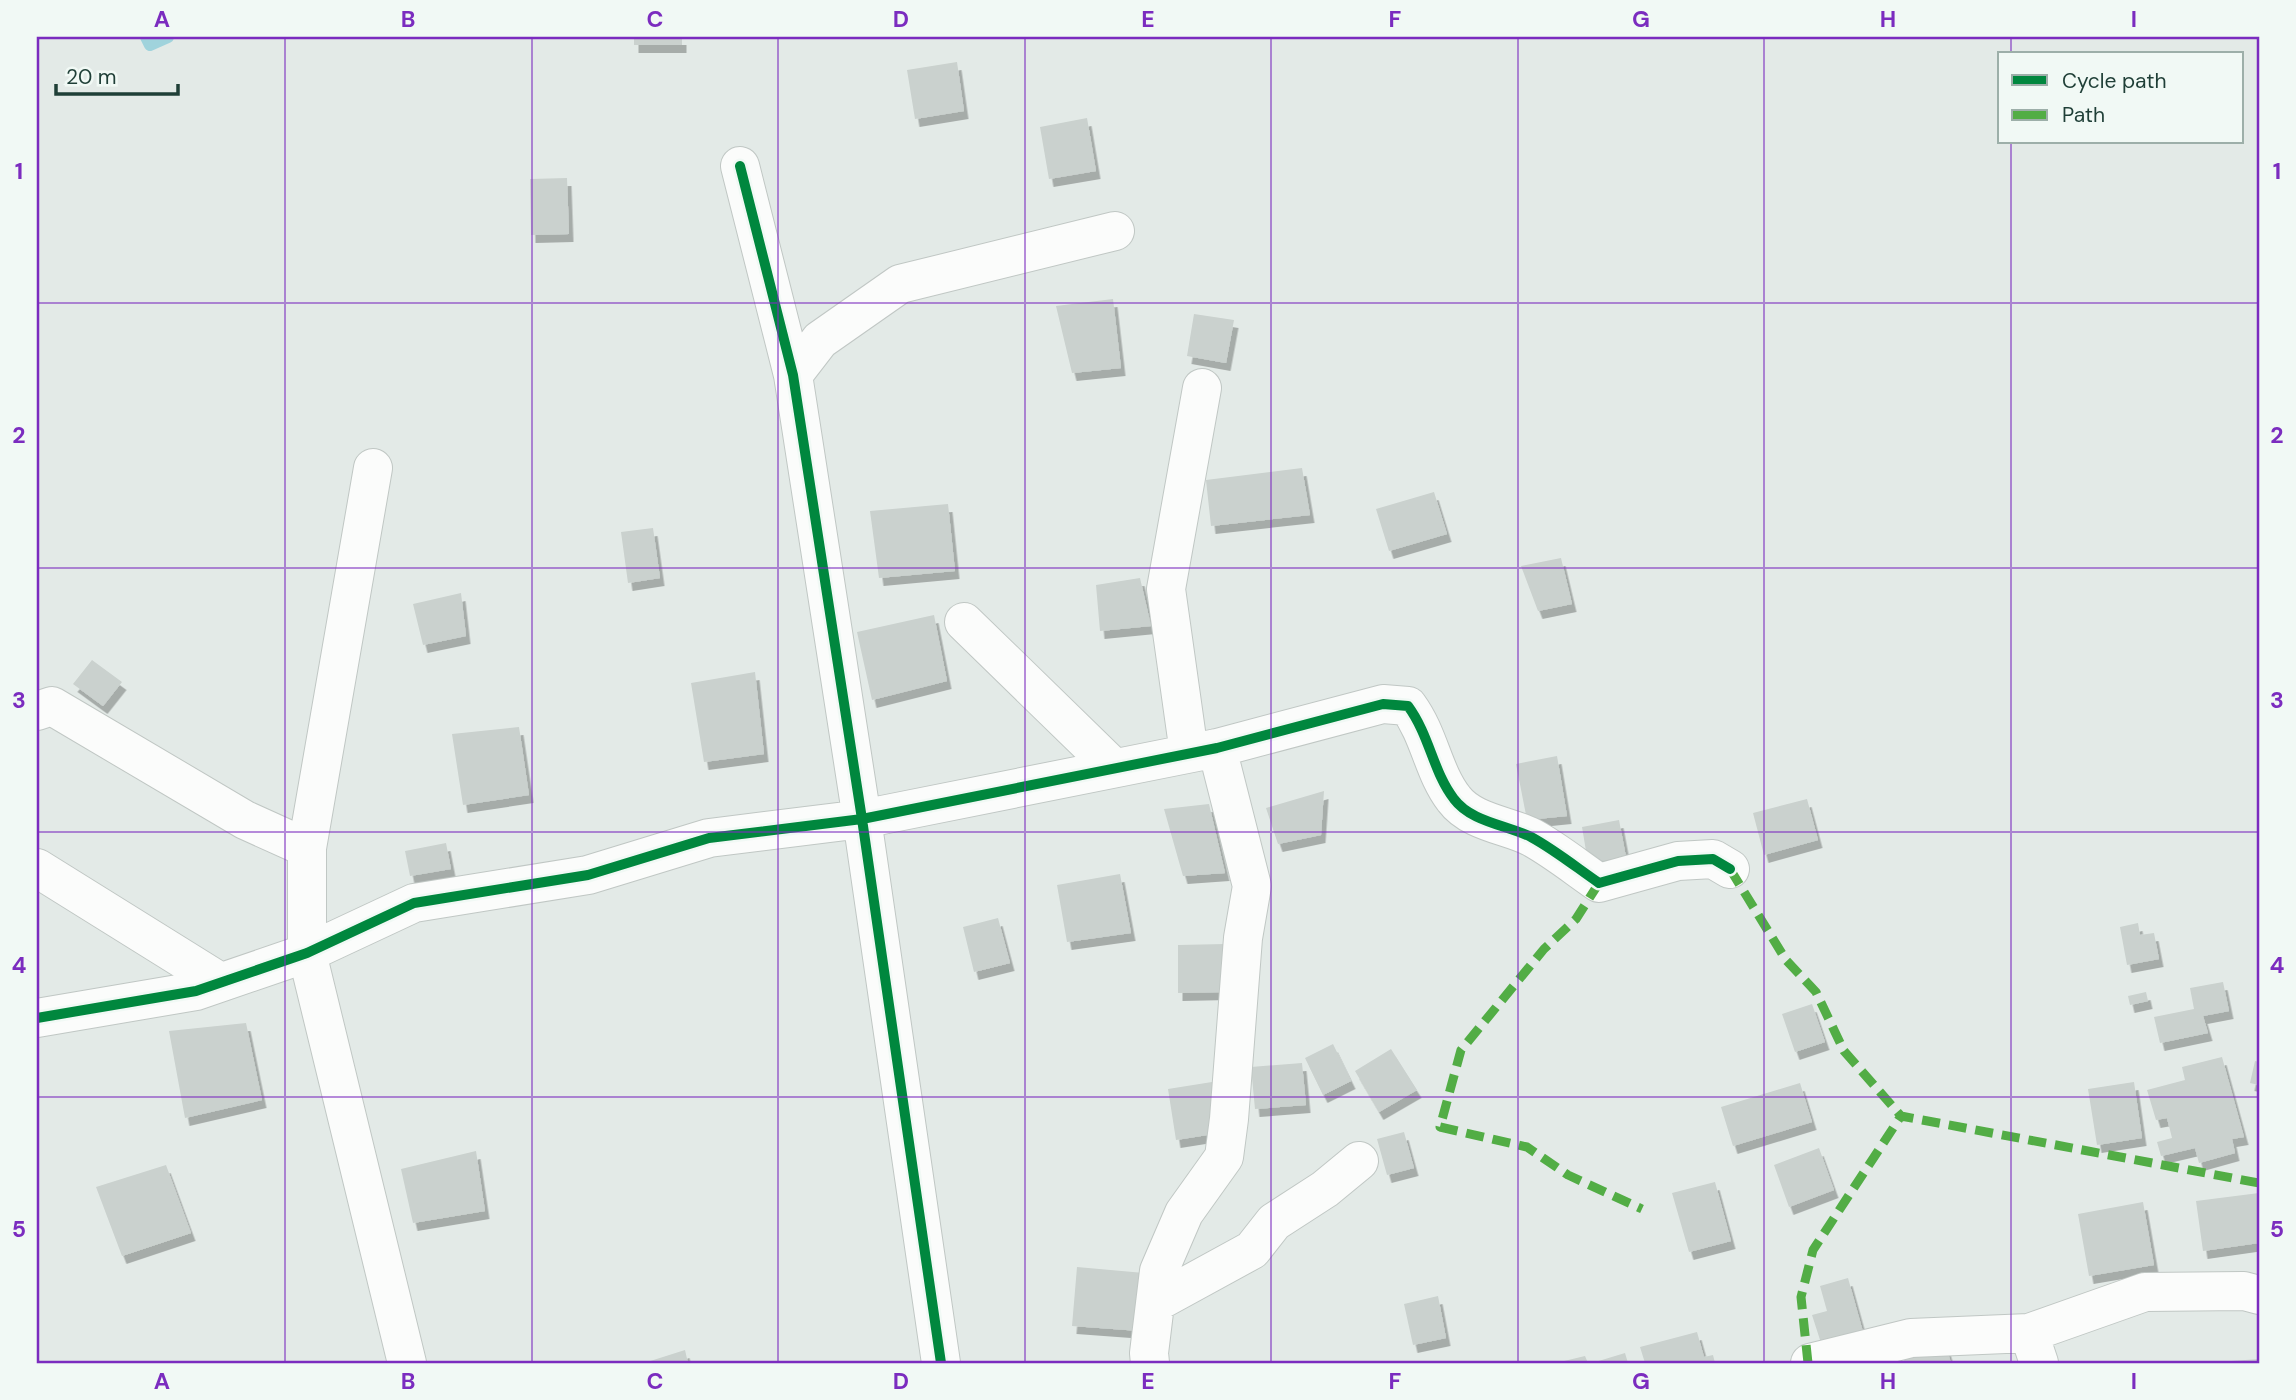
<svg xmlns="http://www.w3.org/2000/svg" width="2296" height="1400" viewBox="0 0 2296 1400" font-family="'DM Sans',sans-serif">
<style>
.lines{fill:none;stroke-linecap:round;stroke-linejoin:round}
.stream{stroke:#a0d3dc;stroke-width:12}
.building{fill:#cad1ce;filter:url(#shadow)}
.minor-casing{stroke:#c0c7c4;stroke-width:40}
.minor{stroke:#fbfcfb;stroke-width:38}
.quiet{stroke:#52ad45;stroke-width:9;stroke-dasharray:18 9;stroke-linecap:butt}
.cycleway-casing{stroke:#f1f9f5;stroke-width:15}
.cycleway{stroke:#00873e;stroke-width:10}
.grid{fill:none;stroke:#7b2cbf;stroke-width:2;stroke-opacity:0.55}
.neatline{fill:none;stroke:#7b2cbf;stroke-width:2.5}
.grid-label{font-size:23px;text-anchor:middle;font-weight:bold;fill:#7b2cbf}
</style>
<defs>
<filter id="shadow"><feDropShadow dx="4.5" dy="8" stdDeviation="0" flood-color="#0004"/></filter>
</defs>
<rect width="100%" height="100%" fill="#e3eae7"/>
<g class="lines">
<path class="stream" d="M146,37L150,45L168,37"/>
</g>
<path class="building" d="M634,37H682V45H634Z
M957,62L964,111L915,119L907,70Z
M1087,118L1096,171L1049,179L1040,127Z
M567,178L569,234L531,235L530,179Z
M1113,299L1121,368L1072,373L1056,306Z
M1194,314L1234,320L1226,363L1187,356Z
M1302,468L1310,515L1211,526L1206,480Z
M1434,492L1447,534L1389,551L1376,509Z
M948,504L955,571L879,578L870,511Z
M653,528L660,578L628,583L621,532Z
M1561,558L1572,604L1538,611L1521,566Z
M1140,578L1151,626L1100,631L1096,585Z
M461,593L466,636L423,645L413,604Z
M934,615L947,681L872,700L857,632Z
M92,660L122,682L103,706L73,684Z
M755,672L764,754L704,762L691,683Z
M519,727L529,795L463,805L452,734Z
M1557,756L1567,816L1527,820L1516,764Z
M1324,791L1321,835L1278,844L1266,808Z
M1807,799L1818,840L1764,855L1753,813Z
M1209,804L1225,873L1183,876L1164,809Z
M1619,820L1626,857L1588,863L1582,827Z
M446,843L451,869L410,876L405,851Z
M1120,874L1131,933L1067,942L1057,885Z
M998,918L1010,963L974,972L963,927Z
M2138,923L2140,935L2154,933L2159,959L2127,965L2120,927Z
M1225,944V992L1178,993V945Z
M2223,982L2229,1011L2203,1016L2208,1033L2160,1043L2154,1017L2194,1009L2190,988Z
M2146,992L2148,1001L2130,1005L2128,996Z
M1812,1004L1825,1042L1795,1052L1782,1014Z
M246,1023L262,1100L185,1118L169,1031Z
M1333,1044L1351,1081L1323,1095L1305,1058Z
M1391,1049L1417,1090L1379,1112L1355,1071Z
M2222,1057L2244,1137L2232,1139L2235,1153L2199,1163L2195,1148L2161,1156L2157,1142L2172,1138L2167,1118L2156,1120L2147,1090L2185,1080L2182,1067Z
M2255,1061L2259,1062V1085L2250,1083Z
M1302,1063L1306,1105L1255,1109L1251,1067Z
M1212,1082L1220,1133L1176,1140L1168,1089Z
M2134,1082L2142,1138L2097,1145L2088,1089Z
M1800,1083L1812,1122L1733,1146L1721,1107Z
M1404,1132L1414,1168L1387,1175L1377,1139Z
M1819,1148L1834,1190L1789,1207L1774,1165Z
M476,1151L485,1211L413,1223L401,1169Z
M166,1165L191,1233L122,1256L96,1187Z
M1715,1182L1731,1241L1689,1252L1672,1193Z
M2259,1193V1243L2203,1251L2196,1201Z
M2143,1202L2154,1265L2089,1276L2078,1214Z
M1077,1267L1144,1273L1140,1331L1072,1326Z
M1848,1278L1863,1332L1821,1343L1812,1315L1827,1311L1820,1286Z
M1438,1296L1446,1338L1413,1345L1404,1304Z
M1697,1332L1704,1357L1713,1355L1715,1363H1645L1640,1347Z
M1944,1340L1951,1363H1905L1901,1351Z
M685,1350L688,1363H644Z
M1625,1353L1628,1363H1592Z
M1585,1356L1588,1363H1560V1362Z
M2259,1359V1363H2231V1361Z"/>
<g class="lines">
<g class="minor-casing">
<path id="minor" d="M740,166L793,375L862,819L941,1363
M793,375L820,340L900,284L1115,231
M373,468L307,848V953L407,1363
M964,622L1114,768
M37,711L52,706L245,820L307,848
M1189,753L1166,589L1202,388
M37,868L220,982
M37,1018L196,991L307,953L414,903L588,875L709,838L862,819L1217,748L1383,704L1408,706C1430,736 1433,772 1454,799C1471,822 1507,825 1531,837C1555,850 1577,868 1599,883L1678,861L1713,859L1730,869
M1155,1303L1252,1250L1274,1222L1325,1189L1359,1161
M2029,1333L2039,1363
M1150,1363L1149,1353L1159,1271L1184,1213L1224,1157L1229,1119L1243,938L1252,886L1217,748
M1810,1363L1911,1338L2029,1333L2145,1292L2244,1291L2259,1295"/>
</g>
<use href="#minor" class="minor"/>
<path class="quiet" d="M1730,869L1786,960L1816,992L1844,1051L1901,1116L2259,1183
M1599,883L1576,919L1544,949L1461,1050L1440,1127L1527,1147L1568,1175L1642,1209
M1808,1363L1801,1297L1813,1250L1901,1116"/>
<g class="cycleway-casing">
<path id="cycleway" d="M740,166L793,375L862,819L941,1363
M37,1018L196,991L307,953L414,903L588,875L709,838L862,819L1217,748L1383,704L1408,706C1430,736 1433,772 1454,799C1471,822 1507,825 1531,837C1555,850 1577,868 1599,883L1678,861L1713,859L1730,869"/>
</g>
<use href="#cycleway" class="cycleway"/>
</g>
<path class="grid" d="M285,37V1363M532,37V1363M778,37V1363M1025,37V1363M1271,37V1363M1518,37V1363M1764,37V1363M2011,37V54M2011,142V1363M37,303H2259M37,568H2259M37,832H2259M37,1097H2259"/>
<rect width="2296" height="1400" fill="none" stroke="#f1f9f5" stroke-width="77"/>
<rect x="1998" y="52" width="245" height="91" fill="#f1f9f5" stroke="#9dafa9" stroke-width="2"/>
<rect x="2012" y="75" width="35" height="10" fill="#00873e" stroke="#9dafa9" stroke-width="2"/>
<text x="2062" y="88" font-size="21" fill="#1f3f37">Cycle path</text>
<rect x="2012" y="110" width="35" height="10" fill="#52ad45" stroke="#9dafa9" stroke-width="2"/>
<text x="2062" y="122" font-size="21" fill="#1f3f37">Path</text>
<path d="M56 84v10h122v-10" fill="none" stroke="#1f3f37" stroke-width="3.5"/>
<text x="66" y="84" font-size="21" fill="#1f3f37" stroke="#f1f9f5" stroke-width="5" paint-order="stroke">20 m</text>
<rect x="38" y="38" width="2220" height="1324" class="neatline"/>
<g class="grid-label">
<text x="162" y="27">A</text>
<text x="408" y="27">B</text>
<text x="655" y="27">C</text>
<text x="901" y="27">D</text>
<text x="1148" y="27">E</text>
<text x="1395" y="27">F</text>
<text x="1641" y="27">G</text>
<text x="1888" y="27">H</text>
<text x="2134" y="27">I</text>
<text x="19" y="179">1</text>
<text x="2277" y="179">1</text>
<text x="19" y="443">2</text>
<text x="2277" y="443">2</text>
<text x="19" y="708">3</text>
<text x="2277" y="708">3</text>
<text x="19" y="973">4</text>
<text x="2277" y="973">4</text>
<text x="19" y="1237">5</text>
<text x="2277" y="1237">5</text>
<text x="162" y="1389">A</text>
<text x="408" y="1389">B</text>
<text x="655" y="1389">C</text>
<text x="901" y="1389">D</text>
<text x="1148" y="1389">E</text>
<text x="1395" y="1389">F</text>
<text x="1641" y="1389">G</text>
<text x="1888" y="1389">H</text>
<text x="2134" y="1389">I</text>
</g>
</svg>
